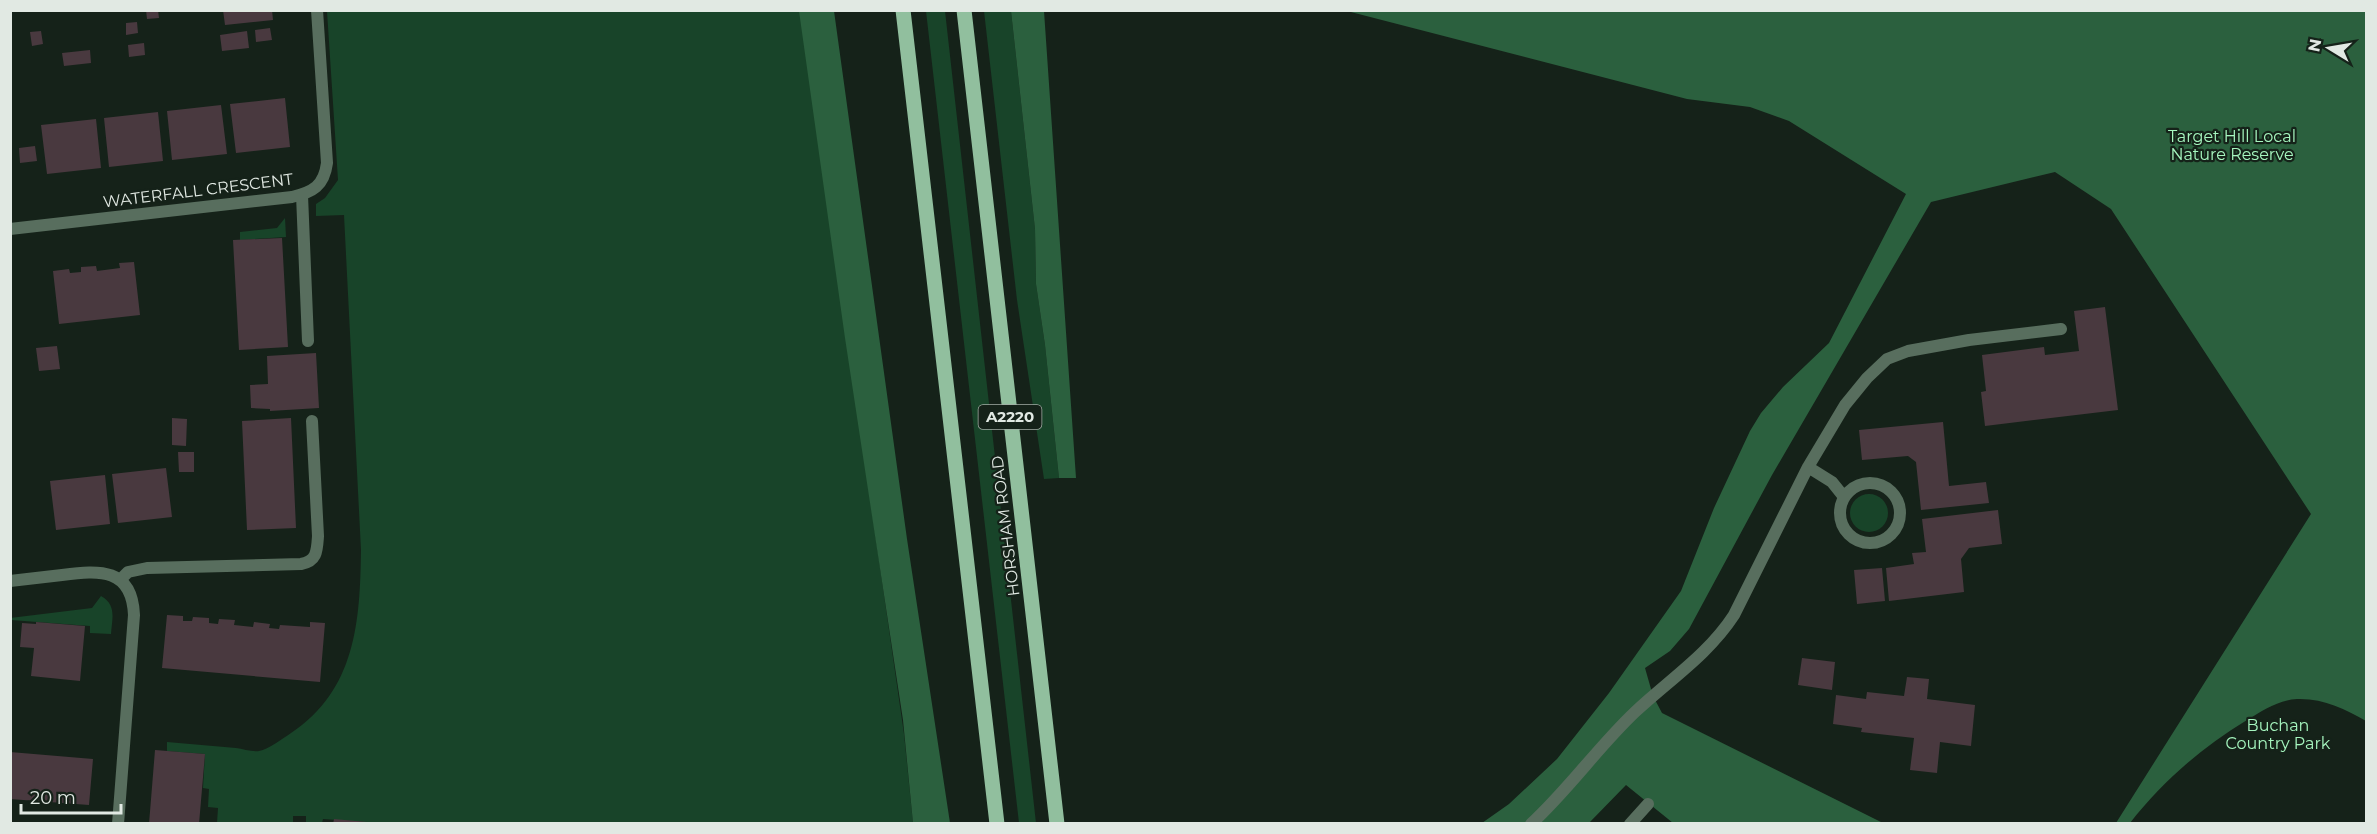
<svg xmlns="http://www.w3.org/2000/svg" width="2377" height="834" viewBox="0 0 2377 834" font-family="Montserrat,sans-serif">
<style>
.green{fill:#184429}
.forest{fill:#2b603e}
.building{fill:#49393f}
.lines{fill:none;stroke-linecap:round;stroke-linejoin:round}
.lane{stroke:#586e5e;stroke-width:12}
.street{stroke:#586e5e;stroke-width:12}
.primary{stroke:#91bf9e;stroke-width:15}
.labels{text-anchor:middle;stroke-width:4.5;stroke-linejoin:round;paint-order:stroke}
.shield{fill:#152219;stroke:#a4ada6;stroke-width:1.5}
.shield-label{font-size:15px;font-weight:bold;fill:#e1e9e3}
.park-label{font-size:16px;fill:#a6f6bf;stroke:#152219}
.street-label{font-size:16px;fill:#e1e9e3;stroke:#152219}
</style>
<rect width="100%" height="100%" fill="#152219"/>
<path class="green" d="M327,11H800L904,734L913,823L364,824V822L323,819L322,823L306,824V816H293V823H217L218,808L208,807L209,789L203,788L205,754L167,751V742C190,744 213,746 236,748C243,749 252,752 259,751C269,749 282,739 291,733C356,690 360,621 361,550L344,215L316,216V204L325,198L338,180Z
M926,11H945L1036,823H1019Z
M984,11H1011L1035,229L1036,284L1045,345L1059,478L1044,479L1017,300Z
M285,218L286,237L240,240V232L277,228Z
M1850 513a19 19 0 1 1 38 0a19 19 0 1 1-38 0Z
M101,596C117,605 112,619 111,634L90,633V626L11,620L10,618L92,608Z"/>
<path class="forest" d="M799,11H834L907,539L950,823H913L903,720L845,338Z
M1011,11H1044L1076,478H1059L1045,345L1036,284L1035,229Z
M1347,11H2366V721C2345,709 2323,698 2297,699C2278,700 2262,711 2247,720C2201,748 2163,781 2130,823H2116L2311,514L2111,209L2055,172L1931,202L1772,475L1689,629L1670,651L1645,668L1653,696L1662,713L1883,823H1673L1626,785L1589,823H1482L1509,804L1557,759L1609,693L1681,591L1714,508L1750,431L1761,413L1783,387L1829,343L1906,194L1789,121L1750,107L1687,99Z"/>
<path class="building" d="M146,10H158L159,18L147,19Z
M223,10H272L273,20L225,25Z
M137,22L138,33L126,35V23Z
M270,28L272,40L256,42L255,30Z
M41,31L43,44L32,46L30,32Z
M247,31L249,48L222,51L220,35Z
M144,43L145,55L129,57L128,45Z
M90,50L91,63L64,66L62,53Z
M285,98L290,147L236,153L230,104Z
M221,105L227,154L172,160L167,111Z
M158,112L163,161L109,167L104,118Z
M96,119L101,168L47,174L41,125Z
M35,146L37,161L20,163L19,148Z
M282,238L288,347L239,350L233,240Z
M134,262L140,315L59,324L53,271L69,269L70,273L81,272V267L96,266L97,271L120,268L119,263Z
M2105,307L2118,410L1985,426L1981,392L1986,391L1982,355L2044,347L2045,355L2079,351L2074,311Z
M57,346L60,369L39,371L36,348Z
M316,353L319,408L270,411V409L251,408L250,385L268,384L267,356Z
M172,418L187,419L186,446L172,445Z
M291,418L296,528L247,530L242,421Z
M1943,422L1949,486L1986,482L1989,503L1921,510L1916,462L1908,456L1862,460L1859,430Z
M178,452H194V472H179Z
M166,468L172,517L118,523L112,474Z
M105,475L110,524L56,530L50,481Z
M1998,510L2002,544L1969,548L1961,559L1964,592L1889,601L1886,568L1914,564L1912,553L1926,552L1922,519Z
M1882,568L1885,601L1857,604L1854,570Z
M167,615L183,616V621H192L193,617L209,618V623L218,624L219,619L235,620L234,625L253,627L254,622L270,624L269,628L279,629L280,625L310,627V622L325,623L320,682L162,668Z
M36,622L85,626L80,681L31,676L34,648L20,647L22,623L36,624Z
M1802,658L1835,662L1832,690L1798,685Z
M1907,677L1929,679L1927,699L1975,705L1971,746L1940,742L1937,773L1910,770L1914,738L1861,732L1862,728L1833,724L1836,695L1866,699L1867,692L1904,696Z
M155,750L205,754L199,824H149Z
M10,752L93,759L89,805L10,799Z
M334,819L367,822V824H333Z"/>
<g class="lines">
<path class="lane" d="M1808,467L1832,482L1844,497
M1840 513a30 30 0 1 1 60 0a30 30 0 1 1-60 0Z
M1531,824C1569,789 1598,747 1635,712C1669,680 1708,655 1734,615L1808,467L1845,405L1867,378L1887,359L1908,351L1969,340L2061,329
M1630,824L1648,804"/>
<path class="street" d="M302,195L308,341
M10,229L292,197C313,192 324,186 327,163L317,10
M120,580L128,572L147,568L301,564C317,561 317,551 318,536L312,421
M10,581C28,579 45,577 62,575C100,570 132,568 134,615L118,824"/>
<path class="primary" d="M903,10L997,824
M964,10L1057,824"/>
</g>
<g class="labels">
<rect class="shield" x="978.5" y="405" width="63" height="24" rx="4.5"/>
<g class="shield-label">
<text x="1010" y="422">A2220</text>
</g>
<g class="park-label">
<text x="2232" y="142">Target Hill Local<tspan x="2232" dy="18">Nature Reserve</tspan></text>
<text x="2278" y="731">Buchan<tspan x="2278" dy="18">Country Park</tspan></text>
</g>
<g class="street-label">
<text transform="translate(198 190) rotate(-7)" y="6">WATERFALL CRESCENT</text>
<text transform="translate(1005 526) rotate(-97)" y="6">HORSHAM ROAD</text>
</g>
</g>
<rect width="2377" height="834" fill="none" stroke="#e1e9e3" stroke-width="24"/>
<g transform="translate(2329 48) rotate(281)" stroke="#152219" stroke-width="4.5" paint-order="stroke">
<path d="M0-4.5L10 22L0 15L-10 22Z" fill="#e1e9e3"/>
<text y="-9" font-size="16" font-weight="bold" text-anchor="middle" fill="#e1e9e3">N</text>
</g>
<path d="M21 804v9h100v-9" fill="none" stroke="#e1e9e3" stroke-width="3"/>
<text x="30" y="804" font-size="18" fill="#e1e9e3" stroke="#152219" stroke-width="4.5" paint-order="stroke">20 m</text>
</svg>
